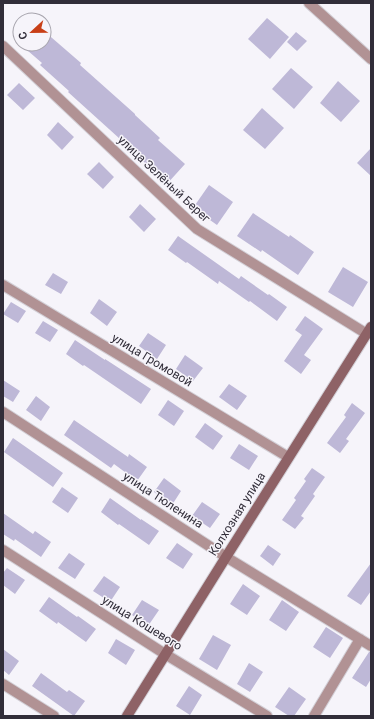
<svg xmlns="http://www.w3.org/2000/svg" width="374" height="719" viewBox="0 0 374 719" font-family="Roboto,sans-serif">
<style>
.building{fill:#beb8d7}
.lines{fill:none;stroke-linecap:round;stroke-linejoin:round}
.minor-casing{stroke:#d3d0d7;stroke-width:12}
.secondary-casing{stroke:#d3d0d7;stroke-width:12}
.minor{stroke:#b19294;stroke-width:10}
.secondary{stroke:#8e6266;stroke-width:10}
.labels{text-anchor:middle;stroke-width:3;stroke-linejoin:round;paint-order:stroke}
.street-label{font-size:12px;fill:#312d39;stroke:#f6f4fa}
</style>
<rect width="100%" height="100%" fill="#f6f4fa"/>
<path class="building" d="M267,18L289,37L270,59L248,39Z
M44,31L81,63L80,65L135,114V115L160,138L158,140L185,164L166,185L145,166L146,164L119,140L120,139L68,92L69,91L40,65L42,63L20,44H44Z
M296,32L307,41L297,51L287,42Z
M291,68L313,87L294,109L272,89Z
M338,81L360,101L341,122L320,103Z
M19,83L35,98L23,110L7,95Z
M262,108L284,128L265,149L243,130Z
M58,122L74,137L62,150L47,135Z
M371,148V176L357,163Z
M99,162L114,177L103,189L87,174Z
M209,185L233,202L217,225L193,208Z
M140,204L156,219L144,232L129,217Z
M253,213L289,237L290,235L314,252L298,275L262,250L261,252L237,236Z
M178,236L239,279L241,276L268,295L269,294L287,307L277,321L250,301L249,302L219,281L218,284L187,262L186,263L168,250Z
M343,267L368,282L353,307L328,292Z
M53,273L68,282L61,294L45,285Z
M99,299L117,312L107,326L90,313Z
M11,302L26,311L18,323L3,314Z
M305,316L323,329L304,355L311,360L301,374L284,361L302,335L295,330Z
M43,321L58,330L50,342L35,333Z
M148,333L166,345L157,359L139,346Z
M75,340L105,360V359L151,389L141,404L84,365L83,366L66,354Z
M185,355L203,368L193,381L176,369Z
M3,380L20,391L13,402L3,396Z
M229,384L247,396L237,410L219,397Z
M36,396L50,407L41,421L26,410Z
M168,400L184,411L174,426L158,415Z
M352,403L365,413L346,439L349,441L340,453L327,443L346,417L344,415Z
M74,420L128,457L129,454L147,467L137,481L114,464L111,468L64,435Z
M205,423L223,436L213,450L195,437Z
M13,438L63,473L53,487L4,452Z
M239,444L258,456L249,470L230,458Z
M312,468L325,477L313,494L315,496L301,516L304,518L295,529L282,520L296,500L294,498L306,481L304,479Z
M164,478L181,491L172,505L154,492Z
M62,487L78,498L68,513L52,502Z
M110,498L141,520V519L159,531L149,545L119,524L118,525L101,512Z
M202,502L220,514L210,528L192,516Z
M3,513L33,534L35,531L51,542L41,557L15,539L14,541L3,534Z
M177,543L193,554L183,569L166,558Z
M268,545L281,554L273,566L260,556Z
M69,553L85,564L75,579L58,568Z
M371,563V591L361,605L347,596Z
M7,568L25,580L15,594L3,585V573Z
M104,576L120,587L110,602L93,591Z
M243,584L260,596L247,615L230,604Z
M49,597L77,617L78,616L96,629L86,642L58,622L57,624L39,611Z
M142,600L159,610L148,626L132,615Z
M282,600L299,612L286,631L269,620Z
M326,627L343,638L330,658L313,647Z
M213,635L231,645L217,670L199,659Z
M116,639L135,650L126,665L108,653Z
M3,649L19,661L9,675L3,670Z
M369,652H371V679L366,687L352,678Z
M249,663L263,672L250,692L237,684Z
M41,673L67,692L69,690L85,701L74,716L32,686Z
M189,686L202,695L190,715L176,706Z
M289,687L306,699L294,716H289L275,707Z"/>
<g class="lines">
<g class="minor-casing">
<path id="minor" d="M309,3L371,59
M3,46L197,229L367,334
M3,285L288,457
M3,412L226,557L371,646
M3,550L165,654L267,716
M3,684L54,716
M314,716L360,639"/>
</g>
<g class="secondary-casing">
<path id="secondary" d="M127,716L226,557L371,327"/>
</g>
<use href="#minor" class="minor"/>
<use href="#secondary" class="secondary"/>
</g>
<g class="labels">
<g class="street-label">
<text transform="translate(164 179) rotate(43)" y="4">улица Зелёный Берег</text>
<text transform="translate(152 360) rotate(31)" y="4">улица Громовой</text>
<text transform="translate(163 500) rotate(33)" y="4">улица Тюленина</text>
<text transform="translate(237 514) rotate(-58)" y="4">Колхозная улица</text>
<text transform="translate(142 623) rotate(32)" y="4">улица Кошевого</text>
</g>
</g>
<rect width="374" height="719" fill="none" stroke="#312d39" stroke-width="8"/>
<g transform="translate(32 32) rotate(248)"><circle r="19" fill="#f6f4fa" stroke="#a7a4ad"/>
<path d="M0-3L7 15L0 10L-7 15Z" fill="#c83f17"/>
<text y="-6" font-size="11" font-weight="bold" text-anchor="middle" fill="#312d39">С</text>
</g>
</svg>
